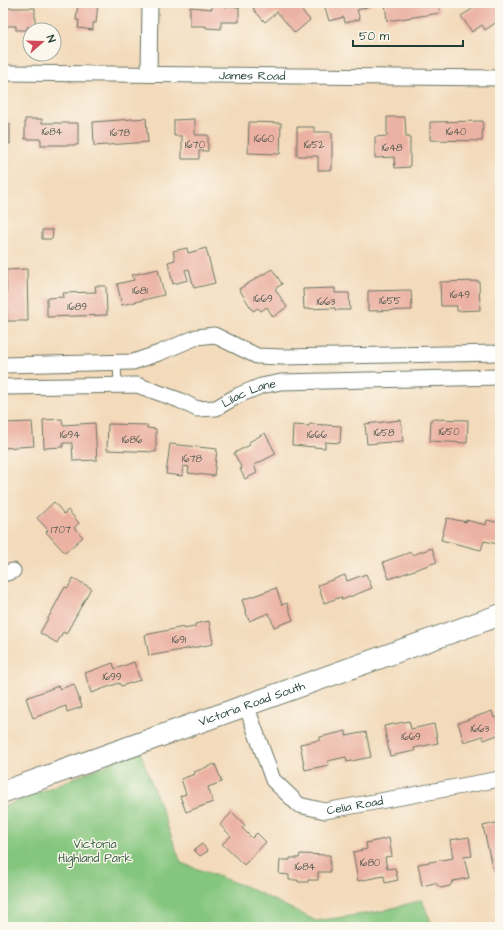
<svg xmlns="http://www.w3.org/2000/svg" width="503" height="930" viewBox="0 0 503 930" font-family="'Architects Daughter',sans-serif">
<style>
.green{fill:#84c67e;stroke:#528259}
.building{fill:#ebb1a2}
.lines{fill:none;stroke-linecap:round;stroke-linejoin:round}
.lane-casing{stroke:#697463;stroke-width:9}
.street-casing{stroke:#697463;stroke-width:17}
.secondary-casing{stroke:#697463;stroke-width:23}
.lane{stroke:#fff;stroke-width:7}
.street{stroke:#fff;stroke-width:15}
.secondary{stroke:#fff;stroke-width:21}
.labels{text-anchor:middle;stroke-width:3;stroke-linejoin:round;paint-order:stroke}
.number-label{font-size:10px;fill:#525a50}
.street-label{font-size:12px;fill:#1f3d34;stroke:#fbf7ec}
.park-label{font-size:12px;fill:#385f46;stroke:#fbf7ec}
</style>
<rect width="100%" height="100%" fill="#fbf7ec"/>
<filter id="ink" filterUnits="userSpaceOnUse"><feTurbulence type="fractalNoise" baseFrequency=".025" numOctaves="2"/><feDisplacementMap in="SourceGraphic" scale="8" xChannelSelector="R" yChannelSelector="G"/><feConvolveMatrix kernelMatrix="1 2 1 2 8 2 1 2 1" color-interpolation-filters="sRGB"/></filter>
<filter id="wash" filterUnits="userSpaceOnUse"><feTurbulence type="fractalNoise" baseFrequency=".012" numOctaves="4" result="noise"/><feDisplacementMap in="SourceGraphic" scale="16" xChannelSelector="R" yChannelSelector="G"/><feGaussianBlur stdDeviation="0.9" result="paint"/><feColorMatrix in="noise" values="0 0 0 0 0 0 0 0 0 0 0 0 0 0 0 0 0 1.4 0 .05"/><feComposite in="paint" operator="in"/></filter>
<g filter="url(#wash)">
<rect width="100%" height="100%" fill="#f3daba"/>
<path class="green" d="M140,751L181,863L247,887L316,921L378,912L422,900L433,927H3V807Z"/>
<g id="blocks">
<path class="building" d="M78,3H98L96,23H93V30L78,28L79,20H76Z
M212,3H224V7H239V22H221V29L206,28V26H190V7L212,9Z
M260,3H295L310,20L295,33L277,12L265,22L253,9Z
M329,3H372L373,5L357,10L360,19L345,23L344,17L329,21L324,4Z
M385,3H438L440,13L387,21Z
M482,3H499L500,5V20L485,30L482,25L472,32L461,16Z
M3,8H35V27H27V30H16V26H4Z
M387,117H405L406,137H410V167L395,168L394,157L375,158V137L387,136Z
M146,118L148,142L94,146L93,122Z
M25,119H42V123H78V145H41V139H25Z
M195,119V135H208V151H199V159H182V136H174V120Z
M483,121L482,141L430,140V122Z
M249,122L281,123L280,154L248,153Z
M3,124H10V144L3,143Z
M297,127H314V132H332V170H318V156H297Z
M42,230H53L52,239H42Z
M187,248L188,253L206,248L215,283L194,288L189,269L185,270L188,280L173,284L168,262L175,260L173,251Z
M27,269L28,321H7L6,270Z
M158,269L164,295L122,305L117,284L134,280L132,275Z
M272,269L282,284L275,289L287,307L273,317L267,307L261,311L258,308L253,311L239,289Z
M479,281L480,310L457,311V306H441L440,282Z
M95,286H106L107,315L47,317V298L64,297L63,293L96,292Z
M335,288V293H349L350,310H335V308L304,309L303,289Z
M411,290L412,310L368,311V291Z
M62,419L63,425L95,423L97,460L73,461L72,443H63V447L44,448L43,420Z
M431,419L468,420L467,443L430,441Z
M401,420L403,441L367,444L365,424Z
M32,422L34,446L3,448V423Z
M108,424L147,425V428L156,429V452L107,450Z
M310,424L341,426L340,443L325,442V448L292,445L293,425L309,426Z
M265,433L276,454L254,465L257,473L245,479L240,469H242L234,453L250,445L249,442Z
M170,444L217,449L214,476L188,473L189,467L183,466L182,476L166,474Z
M54,502L64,514L68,510L79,523L74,528L83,537L65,553L46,532L48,530L37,518Z
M447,518L466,522V520L486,525L487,520L500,523V536L498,544L484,541L481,550L441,540Z
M432,548L437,562L389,579L383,562L411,552L412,555Z
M366,574L372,588L342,600L341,597L324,603L318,585L345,575L347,581Z
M73,578L91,588L66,634L63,632L57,643L40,633L65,587L68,588Z
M276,588L282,605L287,603L293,620L274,627L269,613L249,621L242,600Z
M209,621L213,644L149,656L145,635L184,627V629L195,627V624Z
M134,662L140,680L121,686L119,683L91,693L85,673L113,663L115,669Z
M74,684L82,707L67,712L66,706L33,718L26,698L58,686L60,689Z
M492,711L494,718L500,716V734L484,740L483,736L464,742L458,723Z
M409,721L411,729L434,724L438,743L414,748L415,751L390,756L384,726Z
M346,731V736L366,732L371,757L347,762L346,757L328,761L329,765L305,770L300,744L320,740V737Z
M215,764L222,782L208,787L213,802L186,812L180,796L186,794L181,779L195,774L194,772Z
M232,812L245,825L242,828L252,838L257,833L266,842L244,865L222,844L231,836L220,825Z
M500,822V870L493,871L483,826Z
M469,837L472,856L464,857L469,878L453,881L450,886L441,888L435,883L422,886L418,864L453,858L450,840Z
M389,838L392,856L385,857L387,869L395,868L398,880L385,883L384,876L358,881L353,852L367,849L366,843Z
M202,844L208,851L200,856L194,850Z
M300,854L330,855V872H318V880H308V882H298V880H289V875L279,874L280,860H290V858H299Z"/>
</g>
</g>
<g filter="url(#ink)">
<use href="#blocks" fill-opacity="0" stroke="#697463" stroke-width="1"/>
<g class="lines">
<g class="lane-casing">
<path id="lane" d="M117,363L118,385"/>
</g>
<g class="street-casing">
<g id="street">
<path id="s1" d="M3,73L500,78"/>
<path d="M149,74L150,3"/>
<path d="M3,365L133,362L159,353L197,337L214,335L257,356L282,357L500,353"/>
<path id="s2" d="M3,387L137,385L179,400L197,409L216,408L239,395L261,386L281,382L500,377"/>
<path d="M3,574L13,571"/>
<path id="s3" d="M246,705L273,780L299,805L325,811L500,779"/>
</g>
</g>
<g class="secondary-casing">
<g id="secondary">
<path id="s4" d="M3,792L500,615"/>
</g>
</g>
<use href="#lane" class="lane"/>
<use href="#street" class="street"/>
<use href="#secondary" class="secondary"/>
</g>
</g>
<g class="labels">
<g class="number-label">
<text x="52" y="135">1684</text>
<text x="456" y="135">1640</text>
<text x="120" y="136">1678</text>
<text x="264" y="142">1660</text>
<text x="195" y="148">1670</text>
<text x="314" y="148">1652</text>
<text x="392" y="151">1648</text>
<text x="140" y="294">1681</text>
<text x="460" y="298">1649</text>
<text x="263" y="302">1669</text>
<text x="390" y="304">1655</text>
<text x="326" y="305">1663</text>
<text x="77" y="310">1689</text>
<text x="449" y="435">1650</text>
<text x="384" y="436">1658</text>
<text x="70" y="438">1694</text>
<text x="317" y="438">1666</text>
<text x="132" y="443">1686</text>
<text x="192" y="462">1678</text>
<text x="61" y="533">1707</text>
<text x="179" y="643">1691</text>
<text x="112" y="680">1699</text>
<text x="480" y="732">1663</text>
<text x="411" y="740">1669</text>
<text x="370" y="866">1680</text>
<text x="305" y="870">1684</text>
</g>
<g class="street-label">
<text dy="4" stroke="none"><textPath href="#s1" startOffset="249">James Road</textPath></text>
<text dy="4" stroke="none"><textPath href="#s2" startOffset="254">Lilac Lane</textPath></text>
<text dy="4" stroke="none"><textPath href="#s4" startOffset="264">Victoria Road South</textPath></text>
<text dy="4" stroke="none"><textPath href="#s3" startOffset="173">Celia Road</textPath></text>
</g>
<g class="park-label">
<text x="95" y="848">Victoria<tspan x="95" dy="14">Highland Park</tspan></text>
</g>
</g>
<rect width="503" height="930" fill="none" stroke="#fbf7ec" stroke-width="16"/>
<g transform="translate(42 42) rotate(70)"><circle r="19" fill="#fbf7ec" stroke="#a3ada2"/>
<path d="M0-3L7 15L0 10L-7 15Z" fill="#d1495b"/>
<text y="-6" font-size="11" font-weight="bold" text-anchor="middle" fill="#1f3d34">N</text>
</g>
<path d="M353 40v6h110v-6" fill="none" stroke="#1f3d34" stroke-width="2"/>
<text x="359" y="40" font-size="12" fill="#1f3d34" stroke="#fbf7ec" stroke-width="3" paint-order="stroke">50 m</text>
</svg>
